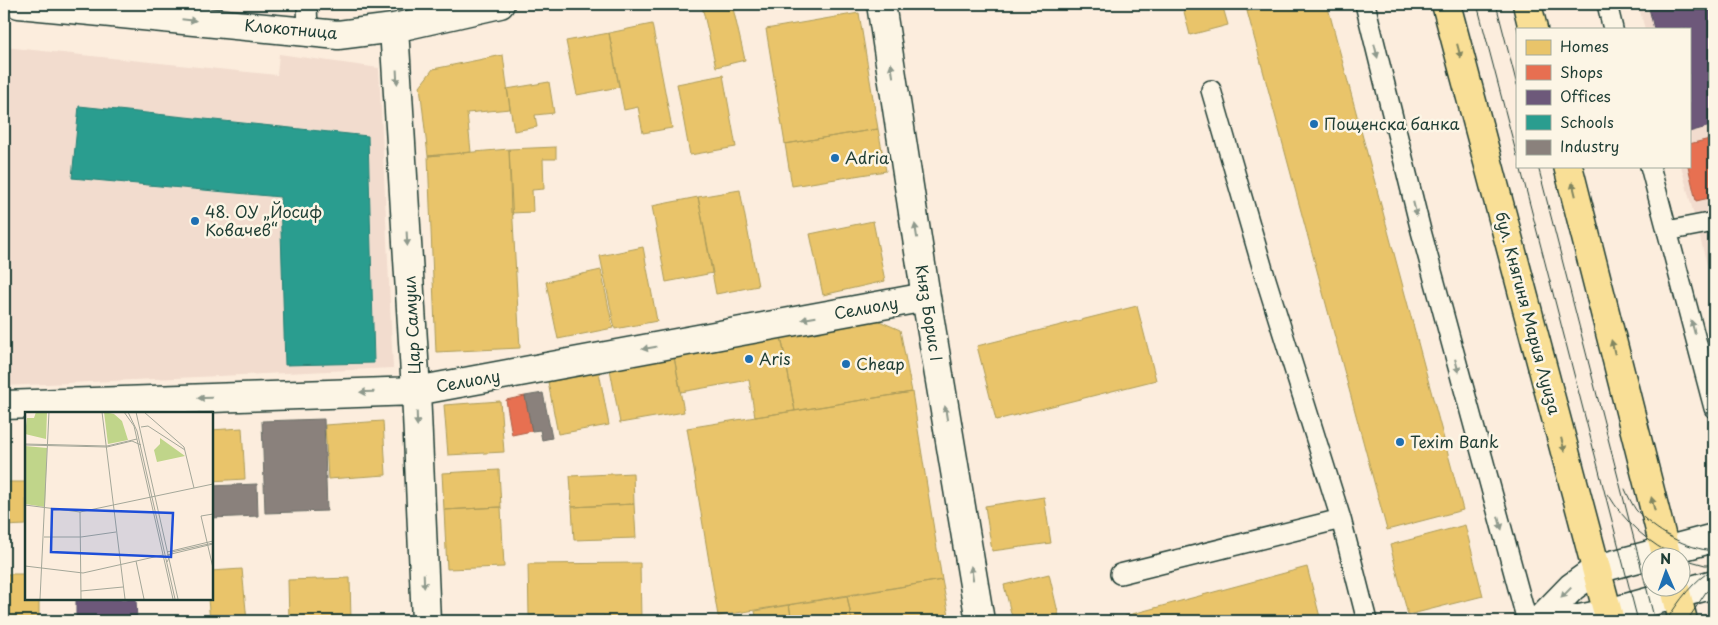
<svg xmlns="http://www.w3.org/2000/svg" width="1718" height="625" viewBox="0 0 1718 625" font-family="'Playpen Sans',sans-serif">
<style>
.built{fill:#f2dcce}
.homes{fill:#e9c46a;stroke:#ac9c5a}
.shops{fill:#e76f51;stroke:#ab6048}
.offices{fill:#6d597a;stroke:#565165}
.schools{fill:#2a9d8f;stroke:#278074}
.industry{fill:#8a817c;stroke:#6a6d66}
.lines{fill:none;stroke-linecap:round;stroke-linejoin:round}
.service-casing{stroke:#1f3d34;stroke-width:22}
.minor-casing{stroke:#1f3d34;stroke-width:31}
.secondary-casing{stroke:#1f3d34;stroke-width:31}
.primary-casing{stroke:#1f3d34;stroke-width:31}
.service{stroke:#fcf5e5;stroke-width:19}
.minor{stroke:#fcf5e5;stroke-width:28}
.secondary{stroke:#fcf5e5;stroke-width:28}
.primary{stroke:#f9df96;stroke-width:28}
.tram{stroke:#1f3d34;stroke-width:1}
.oneway{fill:#8e998c}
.oneway2{fill:#818660}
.poi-dot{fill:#1f6fb2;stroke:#fcf5e5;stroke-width:2}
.labels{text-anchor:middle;stroke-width:5;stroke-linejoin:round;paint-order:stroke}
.street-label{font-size:16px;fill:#1f3d34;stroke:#fcf5e5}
.poi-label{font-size:16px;fill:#1f3d34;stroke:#fcf5e5;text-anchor:start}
.inset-road{fill:none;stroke:#a4a799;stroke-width:1}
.view{fill:#1d4ed8;fill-opacity:0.15;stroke:#1d4ed8;stroke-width:2.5}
.inset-edge{fill:none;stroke:#1f3d34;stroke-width:2.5}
</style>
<rect width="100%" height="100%" fill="#fceddd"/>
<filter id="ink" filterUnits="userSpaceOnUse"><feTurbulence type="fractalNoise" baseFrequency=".02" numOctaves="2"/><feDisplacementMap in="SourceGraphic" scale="10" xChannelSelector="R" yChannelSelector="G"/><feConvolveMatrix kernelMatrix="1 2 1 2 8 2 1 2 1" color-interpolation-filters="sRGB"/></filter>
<g filter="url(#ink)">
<path class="built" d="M1638,4H1714V291L1681,166H1689V29H1645Z
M4,47L277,75L279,54L379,68L393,368L4,386Z"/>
<path class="homes" d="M711,4H732L745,60L716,67L702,6Z
M1182,4H1222L1228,25L1190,35Z
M1245,4H1274L1247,11Z
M1274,4H1327L1463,510L1387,530L1247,11Z
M859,13L878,129L785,144L766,29Z
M652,24L672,128L643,133L638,107L624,110L609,33Z
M609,33L619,87L577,95L566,41Z
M503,55L510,109L467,113L471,152L428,156L420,86L433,69Z
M723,75L736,147L690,155L677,84Z
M549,82L554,113L535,115L537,127L514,131L507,89Z
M878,129L886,171L792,186L785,144Z
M556,147V159H543L544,189L532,190L533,212L511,213L509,149Z
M509,149L520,348L436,352L428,156Z
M740,190L758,286L716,294L698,197Z
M698,197L713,273L666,282L652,206Z
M873,221L885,281L823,295L810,234Z
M643,247L657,321L615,329L600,256Z
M601,270L613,328L558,339L546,282Z
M1137,306L1156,380L996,420L977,346Z
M877,320L900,330L912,392L795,411L781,336Z
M781,336L795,411L755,417L749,380L681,392L674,357Z
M674,357L684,412L620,423L610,369Z
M599,372L609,425L558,434L548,382Z
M912,392L942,580L718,616L687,428Z
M500,401L504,452L448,455L444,405Z
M383,421L386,475L328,479L325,425Z
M242,428L245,479L211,481V430Z
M499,470L501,507L444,510L442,473Z
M633,473L634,504L572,507L570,476Z
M4,482H26V525L4,526Z
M1044,497L1051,543L992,551L985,506Z
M634,504L636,538L574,540L572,507Z
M501,507L504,567L447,569L444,510Z
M1465,525L1483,596L1408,615L1390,545Z
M640,563L641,621H604V615H529L528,564Z
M1307,567L1321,621H1126L1125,616Z
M242,569L247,621H210L208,599H211V571Z
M4,574H26V599H39V621H4Z
M1049,574L1060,621H1013L1004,585Z
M350,578L351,621H289L288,580Z
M942,580L950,621H852L847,596Z
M847,596L852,621H792L789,605Z
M789,605L792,621H757L755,611Z"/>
<path class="shops" d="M1714,138V197L1696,201L1688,166L1689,144Z
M525,396L532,431L512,435L506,400Z"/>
<path class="offices" d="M1648,4H1714V125L1689,132V29H1654Z
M76,599H136L137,621H76Z"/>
<path class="schools" d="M79,106L368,136L374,363L285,365L280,197L72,178Z"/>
<path class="industry" d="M543,393L552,438L542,440L540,430L532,431L525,396Z
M324,419L327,511L265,513L262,421Z
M257,484L258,516L211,518V486Z"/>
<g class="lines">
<g class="service-casing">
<path id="service" d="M307,4L308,32
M1365,4L1421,231L1527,621
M1607,4L1613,29
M1211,90L1264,273L1341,519L1367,621
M1650,166L1714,408
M1667,231L1714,222
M1120,574L1341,519"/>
</g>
<g class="minor-casing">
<path id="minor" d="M19,4L338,35L394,28L500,4
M881,4L926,297L980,621
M394,28L416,391L426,621
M4,405L416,391L926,297
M1539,621L1572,587L1597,569
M1570,621L1608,613"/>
</g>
<g class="secondary-casing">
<path id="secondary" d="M1597,569L1714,538
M1608,613L1714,584"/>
</g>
<g class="primary-casing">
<path id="primary" d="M1446,4L1610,621
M1527,4L1533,29
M1568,166L1667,558
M1675,588L1683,621"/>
</g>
<use href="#service" class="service"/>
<use href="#minor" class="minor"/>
<use href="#secondary" class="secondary"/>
<use href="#primary" class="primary"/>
<path class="tram" d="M1477,4L1517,156
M1496,4L1517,85
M1520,166L1638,621
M1538,166L1655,621
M1625,489C1628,496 1632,504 1636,510C1655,531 1686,549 1714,551
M1608,494C1625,523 1649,544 1679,558
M1680,558L1705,565H1714
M1666,621C1679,601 1693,580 1714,569
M1687,621L1706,592L1714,586"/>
</g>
<defs><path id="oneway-solid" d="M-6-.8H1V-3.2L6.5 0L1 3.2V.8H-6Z" transform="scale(1.25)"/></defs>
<g class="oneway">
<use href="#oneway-solid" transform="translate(189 20) rotate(6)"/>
<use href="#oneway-solid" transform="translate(1376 51) rotate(76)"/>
<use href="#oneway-solid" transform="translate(892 70) rotate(-99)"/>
<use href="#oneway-solid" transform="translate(397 77) rotate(87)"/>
<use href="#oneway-solid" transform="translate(1415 209) rotate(76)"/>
<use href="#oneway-solid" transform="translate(916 231) rotate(-99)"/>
<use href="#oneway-solid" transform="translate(407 239) rotate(87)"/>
<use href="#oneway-solid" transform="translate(809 318) rotate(170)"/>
<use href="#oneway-solid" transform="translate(1693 327) rotate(-105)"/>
<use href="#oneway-solid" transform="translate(649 348) rotate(170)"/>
<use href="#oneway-solid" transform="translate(1457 366) rotate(75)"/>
<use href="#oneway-solid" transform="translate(367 392) rotate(178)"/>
<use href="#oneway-solid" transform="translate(205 398) rotate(178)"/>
<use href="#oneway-solid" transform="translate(946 413) rotate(-99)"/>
<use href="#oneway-solid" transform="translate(417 419) rotate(88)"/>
<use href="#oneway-solid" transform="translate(1500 523) rotate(75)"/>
<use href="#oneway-solid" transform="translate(972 573) rotate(-99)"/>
<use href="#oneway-solid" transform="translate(424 581) rotate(88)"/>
<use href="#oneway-solid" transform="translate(1566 593) rotate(134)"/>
</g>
<g class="oneway2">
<use href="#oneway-solid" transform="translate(1459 51) rotate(75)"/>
<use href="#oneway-solid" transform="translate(1574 189) rotate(-104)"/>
<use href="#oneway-solid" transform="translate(1613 347) rotate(-104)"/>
<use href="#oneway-solid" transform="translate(1563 445) rotate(75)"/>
<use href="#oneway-solid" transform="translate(1653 504) rotate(-104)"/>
</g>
</g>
<g class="poi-dot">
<circle cx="1314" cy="124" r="5"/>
<circle cx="835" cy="158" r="5"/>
<circle cx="195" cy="221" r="5"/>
<circle cx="749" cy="359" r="5"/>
<circle cx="846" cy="364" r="5"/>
<circle cx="1400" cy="442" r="5"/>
</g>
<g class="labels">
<g class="street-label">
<text transform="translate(291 29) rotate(5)" y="6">Клокотница</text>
<text transform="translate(866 308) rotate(-10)" y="6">Селиолу</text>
<text transform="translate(929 313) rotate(81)" y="6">Княз Борис I</text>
<text transform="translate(1528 313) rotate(75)" y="6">бул. Княгиня Мария Луиза</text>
<text transform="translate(412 325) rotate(-93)" y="6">Цар Самуил</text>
<text transform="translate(468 381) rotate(-10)" y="6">Селиолу</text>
</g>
<g class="poi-label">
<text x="1324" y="130">Пощенска банка</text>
<text x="845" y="164">Adria</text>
<text x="205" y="218">48. ОУ „Йосиф<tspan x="205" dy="18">Ковачев“</tspan></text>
<text x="759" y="365">Aris</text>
<text x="856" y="370">Cheap</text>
<text x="1410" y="448">Texim Bank</text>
</g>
</g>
<g transform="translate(25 412)">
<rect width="188" height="188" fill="#fceddd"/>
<path d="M11,0H22L21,27L0,22L2,6H9ZM79,0L89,2L97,9L103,28L83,32ZM135,26L160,44L132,50L129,38L135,32ZM0,34L22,36L20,95L0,92Z" fill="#c0d58a"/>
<path class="inset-road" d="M77,0L100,187M99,0L109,14L148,187M103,0L112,19L150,187M111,0L153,187M119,0L159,35L169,76M116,15L123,14L160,38M0,32L82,34L112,27M0,33L82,35L107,29L116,33M0,93L55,100L188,72M55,100L56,187M188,102L176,104L188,156M19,125H56L91,120M142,140L188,129M142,143L188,132M111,149L119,187M142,150L147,140L188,131M0,154L58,161L138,143M56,179L98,175M15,187L24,0"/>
<path class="view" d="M27,97L148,101L146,145L26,140Z"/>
<rect width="188" height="188" class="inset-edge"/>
</g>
<rect width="1718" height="625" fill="none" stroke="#fcf5e5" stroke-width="20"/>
<rect x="10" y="10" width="1698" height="605" fill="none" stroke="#1f3d34" stroke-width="2" filter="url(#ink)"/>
<rect x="1516" y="28" width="175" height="140" fill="#fcf5e5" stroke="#a4ab9e"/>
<rect x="1526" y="40" width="25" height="15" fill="#e9c46a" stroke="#a4ab9e"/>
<text x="1560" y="52" font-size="15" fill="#1f3d34">Homes</text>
<rect x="1526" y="65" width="25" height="15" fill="#e76f51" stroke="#a4ab9e"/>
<text x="1560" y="78" font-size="15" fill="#1f3d34">Shops</text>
<rect x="1526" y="90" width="25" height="15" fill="#6d597a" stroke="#a4ab9e"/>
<text x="1560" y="102" font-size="15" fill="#1f3d34">Offices</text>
<rect x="1526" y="115" width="25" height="15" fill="#2a9d8f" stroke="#a4ab9e"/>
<text x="1560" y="128" font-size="15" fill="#1f3d34">Schools</text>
<rect x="1526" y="140" width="25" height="15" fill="#8a817c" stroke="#a4ab9e"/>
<text x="1560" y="152" font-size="15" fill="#1f3d34">Industry</text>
<g transform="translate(1666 572) rotate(358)"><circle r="24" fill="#fcf5e5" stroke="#a4ab9e"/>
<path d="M0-4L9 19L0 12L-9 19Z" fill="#1f6fb2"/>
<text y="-8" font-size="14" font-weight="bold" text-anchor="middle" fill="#1f3d34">N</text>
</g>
</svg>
